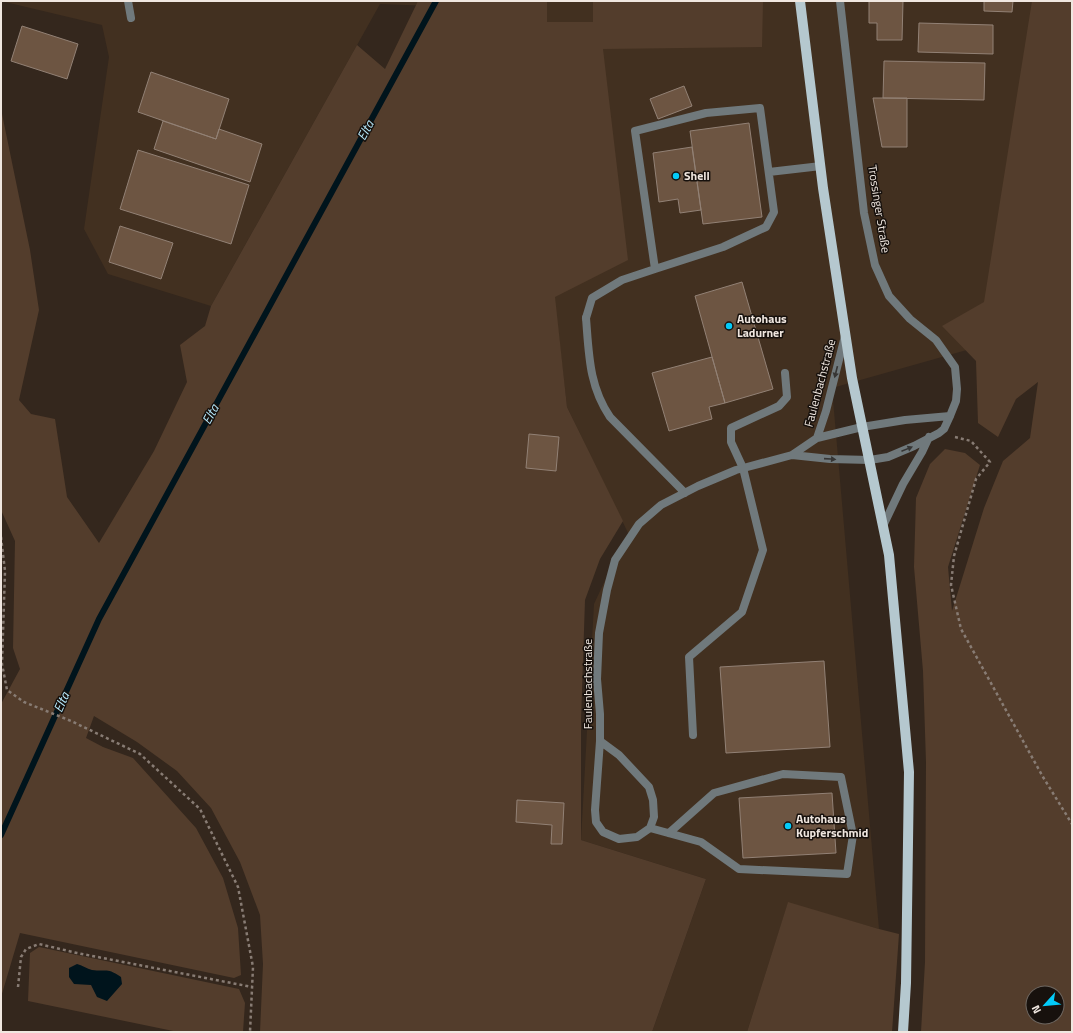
<svg xmlns="http://www.w3.org/2000/svg" width="1073" height="1033" viewBox="0 0 1073 1033" font-family="'Titillium Web',sans-serif">
<style>
.built{fill:#423020}
.green{fill:#533d2c;fill-rule:evenodd}
.water{fill:#00141c}
.lines{fill:none;stroke-linecap:round;stroke-linejoin:round}
.stream{stroke:#00141c;stroke-width:6}
.building{fill:#6d5542;stroke:#928175}
.path{stroke:#887c74;stroke-width:2.5;stroke-dasharray:3 3;stroke-linecap:butt}
.service{stroke:#70797c;stroke-width:8}
.minor{stroke:#70797c;stroke-width:8}
.primary{stroke:#b5c8cf;stroke-width:10}
.oneway{fill:#363534}
.poi-dot{fill:#03cbf9;stroke:#17110d;stroke-width:1.5}
.labels{text-anchor:middle;stroke-width:3;stroke-linejoin:round;paint-order:stroke}
.poi-label{font-size:12px;font-weight:bold;fill:#f0e7e0;stroke:#17110d;text-anchor:start}
.street-label{font-size:12px;fill:#f0e7e0;stroke:#17110d}
.water-label{font-size:13px;font-style:italic;fill:#b7ebfe;stroke:#17110d}
</style>
<rect width="100%" height="100%" fill="#34271d"/>
<path class="built" d="M1,1H1034L988,344L832,388L879,929L788,903L747,1032H652L706,879L581,840L594,604L608,574L630,537L567,407L554,296L485,8L380,4L211,306L108,274L84,229L109,57L102,25Z"/>
<path class="green" d="M418,1H547V22H593V1H763L762,47L603,49L628,260L555,297L567,407L623,521L600,559L585,600L581,721V840L706,879L652,1032H260L263,964L260,915L240,862L211,808L177,771L137,742L94,716L86,738L103,747L133,758L196,828L223,878L238,928L241,975L234,978L20,933L1,997V704L20,669L13,648L15,541L1,510V109L30,250L39,310L19,400L31,414L55,419L67,497L99,543L154,451L187,382L180,345L205,326L211,306L357,45L385,69Z
M1032,1H1072V1032H921L925,962L926,762L923,671L914,567L916,498L930,464L945,449L965,453L980,465L948,567L952,611L984,508L1003,461L1030,438L1038,382L1016,399L998,437L978,423L976,361L942,326L984,302ZM1033,993H1057V1017H1033Z
M788,902L879,929L899,934L892,1032H747Z
M39,947L239,989L245,1003L243,1032H178L28,1001L30,953Z"/>
<path class="water" d="M77,964C82,965 87,969 92,970C108,972 106,967 121,977L122,984L107,1001L97,997L91,985L74,984L69,977V968Z"/>
<g class="lines">
<path class="stream" d="M1,835L99,619L436,1"/>
</g>
<path class="building" d="M869,1H903L902,40H877V23H869Z
M984,1H1013L1012,12L984,11Z
M919,23L993,25V54L918,52Z
M22,26L78,44L67,79L11,61Z
M884,61L985,63L984,100L883,98Z
M151,72L229,99L216,139L138,112Z
M684,86L692,106L658,119L650,99Z
M873,98H907V147H882Z
M163,121L216,139L219,129L262,144L250,182L154,149Z
M749,123L762,217L703,224L690,131Z
M692,147L701,210L680,213L678,199L659,202L653,153Z
M138,150L249,185L231,244L120,209Z
M120,226L173,243L161,279L109,262Z
M742,282L773,389L725,403L695,296Z
M712,357L725,403L709,407L712,419L669,431L652,373Z
M529,434L559,437L556,471L526,468Z
M824,661L830,747L726,753L720,667Z
M832,793L836,853L743,858L739,798Z
M517,800L564,803L562,844H551L552,825L516,822Z"/>
<g class="lines">
<path class="path" d="M955,437L971,441L990,462L976,479L954,556L951,585L961,629L1043,777L1072,824
M1,537L5,571L2,664L7,690L24,702L71,721L140,754L200,809L238,887L253,967L250,1032
M18,987L21,957L26,949L39,944L77,953L252,987"/>
<path class="service" d="M760,108L774,212L766,227L723,247L655,269L635,131L706,113Z
M769,172L821,166
M586,318L592,298L622,280L655,269
M693,735L689,657L742,612L763,550L743,468L731,442V428L779,406L787,397L785,373
M650,828L701,842L739,869L847,874L853,835L841,777L783,774L714,793L669,833"/>
<path class="minor" d="M128,1L131,18
M586,318C589,355 589,386 610,417L685,493
M817,438L826,411L845,336
M792,455L830,459L870,460L888,457L914,446L939,433L944,429L950,416L956,401L957,389L955,367L936,340L910,319L889,296L875,265L864,213L840,1
M883,526L903,484L922,452L929,437
M600,741L595,810L596,822L603,832L619,839L637,837L650,828L654,817L653,800L649,787L619,755L600,741V714L597,679L599,633L607,590L615,560L639,524L661,505L698,486L736,470L792,455L817,438L862,427L905,420L950,416"/>
<path class="primary" d="M800,1L823,188L852,378L889,555L909,772L906,983L903,1032"/>
</g>
<defs><path id="oneway-solid" d="M-6-.8H1V-3.2L6.5 0L1 3.2V.8H-6Z"/></defs>
<g class="oneway">
<use href="#oneway-solid" transform="translate(836 372) rotate(104)"/>
<use href="#oneway-solid" transform="translate(907 449) rotate(-22)"/>
<use href="#oneway-solid" transform="translate(830 459) rotate(4)"/>
</g>
<g class="poi-dot">
<circle cx="676" cy="176" r="4"/>
<circle cx="729" cy="326" r="4"/>
<circle cx="788" cy="826" r="4"/>
</g>
<g class="labels">
<g class="poi-label">
<text x="684" y="180">Shell</text>
<text x="737" y="323">Autohaus<tspan x="737" dy="14">Ladurner</tspan></text>
<text x="796" y="823">Autohaus<tspan x="796" dy="14">Kupferschmid</tspan></text>
</g>
<g class="street-label">
<text transform="translate(879 209) rotate(81)" y="4">Trossinger Straße</text>
<text transform="translate(820 383) rotate(-75)" y="4">Faulenbachstraße</text>
<text transform="translate(588 684) rotate(-90)" y="4">Faulenbachstraße</text>
</g>
<g class="water-label">
<text transform="translate(365 130) rotate(-61)" y="5">Elta</text>
<text transform="translate(210 414) rotate(-61)" y="5">Elta</text>
<text transform="translate(61 702) rotate(-66)" y="5">Elta</text>
</g>
</g>
<rect width="1073" height="1033" fill="none" stroke="#f0e7e0" stroke-width="4"/>
<g transform="translate(1045 1005) rotate(243)"><circle r="19" fill="#17110d" stroke="#6e6761"/>
<path d="M0-3L7 15L0 10L-7 15Z" fill="#03cbf9"/>
<text y="-6" font-size="11" font-weight="bold" text-anchor="middle" fill="#f0e7e0">N</text>
</g>
</svg>
